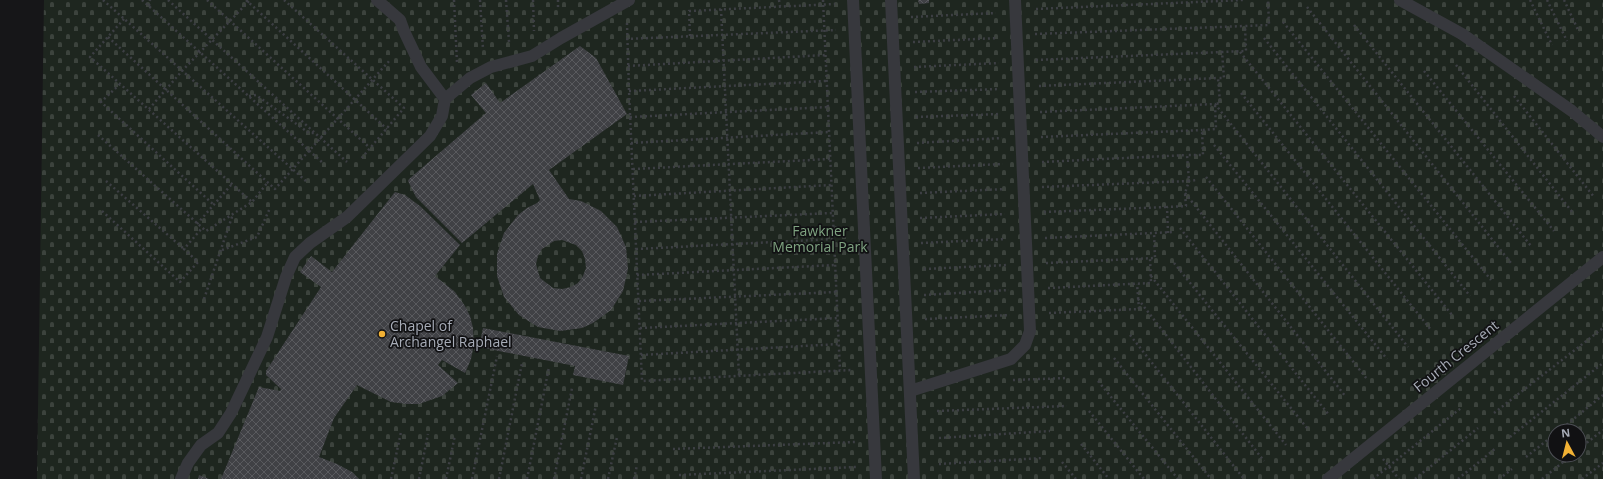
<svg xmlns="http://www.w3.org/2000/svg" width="1603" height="479" viewBox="0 0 1603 479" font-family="'Open Sans',sans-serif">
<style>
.cemetery{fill:url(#cemetery-stones);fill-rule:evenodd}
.building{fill:url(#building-cross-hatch);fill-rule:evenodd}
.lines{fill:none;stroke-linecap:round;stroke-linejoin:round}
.path{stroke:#3d3f44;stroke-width:2.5;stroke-dasharray:2 3;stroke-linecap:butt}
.lane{stroke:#37383d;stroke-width:12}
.poi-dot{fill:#f2b134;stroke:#111113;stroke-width:1.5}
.labels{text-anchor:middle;stroke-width:3.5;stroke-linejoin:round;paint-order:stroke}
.park-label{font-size:14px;fill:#7fa381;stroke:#111113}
.poi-label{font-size:14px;fill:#a8adb8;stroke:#111113;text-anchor:start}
.street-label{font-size:14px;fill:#a8adb8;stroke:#111113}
</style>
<defs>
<pattern id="cemetery-stones" width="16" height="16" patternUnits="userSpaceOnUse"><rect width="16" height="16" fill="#1e261f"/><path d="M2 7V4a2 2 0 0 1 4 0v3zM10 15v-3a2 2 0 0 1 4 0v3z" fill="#3c433d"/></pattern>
<pattern id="building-cross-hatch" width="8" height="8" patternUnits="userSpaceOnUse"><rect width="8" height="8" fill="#404145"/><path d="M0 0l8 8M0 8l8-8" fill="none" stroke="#595a5e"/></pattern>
</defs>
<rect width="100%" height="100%" fill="#161618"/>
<path class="cemetery" d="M44,0H1603V479H37ZM1555,431H1579V455H1555Z"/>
<path class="building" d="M918,0H929V3L919,4Z
M580,46L596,58L627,114L549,170L569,199L581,201L601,211L617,227L626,247L628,269L623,291L611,310L593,323L582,328L560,331L538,327L519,315L504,297L497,276V254L504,233L518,215L527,208L537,203L540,200L533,184L462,243L416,197L408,181L409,179L486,113L471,95L486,83L500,103ZM562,240L576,245L582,251L585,259L586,268L583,276L578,283L571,287L562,289L553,288L540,278L536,264L538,256L542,249L554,241Z
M395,192L405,195L420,206L460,245L435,276L455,292L465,306L470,316L473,328L474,344L471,359L466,371L465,373L442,360L438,365L458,383L442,396L419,404H407L391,402L357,385L334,418L319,457L337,464L352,472L359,479H221L259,387L280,391L281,389L266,375V371L321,287L300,272L311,256L332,272Z
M483,328L629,356L623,385L573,375L575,366L479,347Z
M199,475L209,479H198Z"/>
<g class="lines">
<path class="path" d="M103,0L307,182
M142,0L324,164
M168,0L347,162
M207,0L370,148
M246,0L387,129
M284,0L404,108L360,160
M454,0L457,63
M480,0L483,49
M506,0L509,42
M533,0L534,31
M558,0V7
M779,0L780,6
M823,0L840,370
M1530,0L1552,45
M1547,0L1567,41
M1564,0L1579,32
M149,6L150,0
M1307,7L1511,263
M721,9L739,376
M1036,9L1243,0
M911,17L996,13
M124,19L90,57L252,202
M1283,22L1491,280
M627,23L629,91L642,381L851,370
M1354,25L1531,246
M1035,34L1245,26
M690,36L689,11L835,4
M108,37L275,189L390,60
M1264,38L1470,296
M626,39L836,30
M913,42L998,38
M1240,52L1452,315
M1036,60L1222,52
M1456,65L1573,213
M628,66L825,55
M914,67L999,63
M1424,71L1554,231
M120,84L101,102L214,205
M1039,86L1218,78
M629,91L826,81
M915,92L1000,89
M1241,93L1431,330
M249,96L256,95L309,133H315
M1514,96L1594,197
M149,109L182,71L250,0
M1040,112L1215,104L1408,347
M630,117L828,107
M916,117L1001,114
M98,135L206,231L252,202L268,182
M1041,137L1202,130
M631,143L829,132
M917,143L1002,138
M1214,145L1387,359
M1042,162L1187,155
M918,168L1003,164
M633,169L830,159
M1206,177L1367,379
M106,181L184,249
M1042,187L1189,181L1187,155H1203L1202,130L1216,129L1215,104L1220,103L1218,78H1224L1222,52L1246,51L1245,26L1269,25L1268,0
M920,193L1005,189
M1185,193L1346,397
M634,196L831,185
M102,211L180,282L198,262L184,249L202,228
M1044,212L1167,207
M920,218L1005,214
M635,222L833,213
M197,224L231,185
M1180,228L1329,415
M1168,233L1167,207L1186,206L1185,193L1189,181L1196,180
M1045,238L1154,233
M921,243L1006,239
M636,249L834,239
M222,250L257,237L270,208
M1046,263L1155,258L1154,233L1173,232
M1174,263L1307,428
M924,269L1007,265
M637,275L835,265
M1151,276L1286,445
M1048,288L1151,283L1150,258
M924,295L1009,290
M204,299L233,214
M1138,299L1264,461
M639,301L836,292
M1049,313L1139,309L1137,284
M925,319L1010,315
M640,328L838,318
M1130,335L1244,479
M641,355L839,344
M1114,358L1211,479
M1013,380L1067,378
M1098,381L1178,479
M937,411L1067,406
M1089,411L1144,479
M1494,413L1603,328
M1559,431L1603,395
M1510,437L1603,363
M939,438L1050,431
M1081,444L1109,479
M673,449L855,442
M1579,449L1603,430
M1526,457L1555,434
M1383,459L1399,479
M1062,462L1076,479
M939,464L1043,458
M679,475L856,467
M391,479L401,432
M419,479L428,434
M446,479L455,435
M472,479L497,356
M499,479L522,363
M527,479L549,367
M554,479L572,388
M581,479L596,405
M608,479L617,437
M634,479L637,465
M1373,479L1461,408
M1415,479L1478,428
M1458,479L1496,448
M1499,479L1512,469
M1542,479L1572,455
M1582,479L1603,463"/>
<path class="lane" d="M377,0L400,20L404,31L421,67L445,99
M853,0L876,479
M891,0L914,479
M1400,0L1462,34L1572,111L1603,137
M910,391L1011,359L1025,345L1030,331L1015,0
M181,479L188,463L201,445L218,433L231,413L267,337L286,277L295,257L310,243L347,217L430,136L442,116L445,99L470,78L491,67L532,56L561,38L629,0
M1328,479L1603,257"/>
</g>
<circle class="poi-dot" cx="382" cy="334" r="4"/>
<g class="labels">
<g class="park-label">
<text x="820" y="236">Fawkner<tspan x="820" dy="16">Memorial Park</tspan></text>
</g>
<g class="poi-label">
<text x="390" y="331">Chapel of<tspan x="390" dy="16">Archangel Raphael</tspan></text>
</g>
<g class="street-label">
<text transform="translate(1456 356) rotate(-39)" y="5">Fourth Crescent</text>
</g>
</g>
<g transform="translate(1567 443) rotate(353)"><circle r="19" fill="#111113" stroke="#4d4f55"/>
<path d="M0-3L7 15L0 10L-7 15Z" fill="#f2b134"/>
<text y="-6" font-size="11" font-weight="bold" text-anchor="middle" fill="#a8adb8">N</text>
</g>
</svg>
